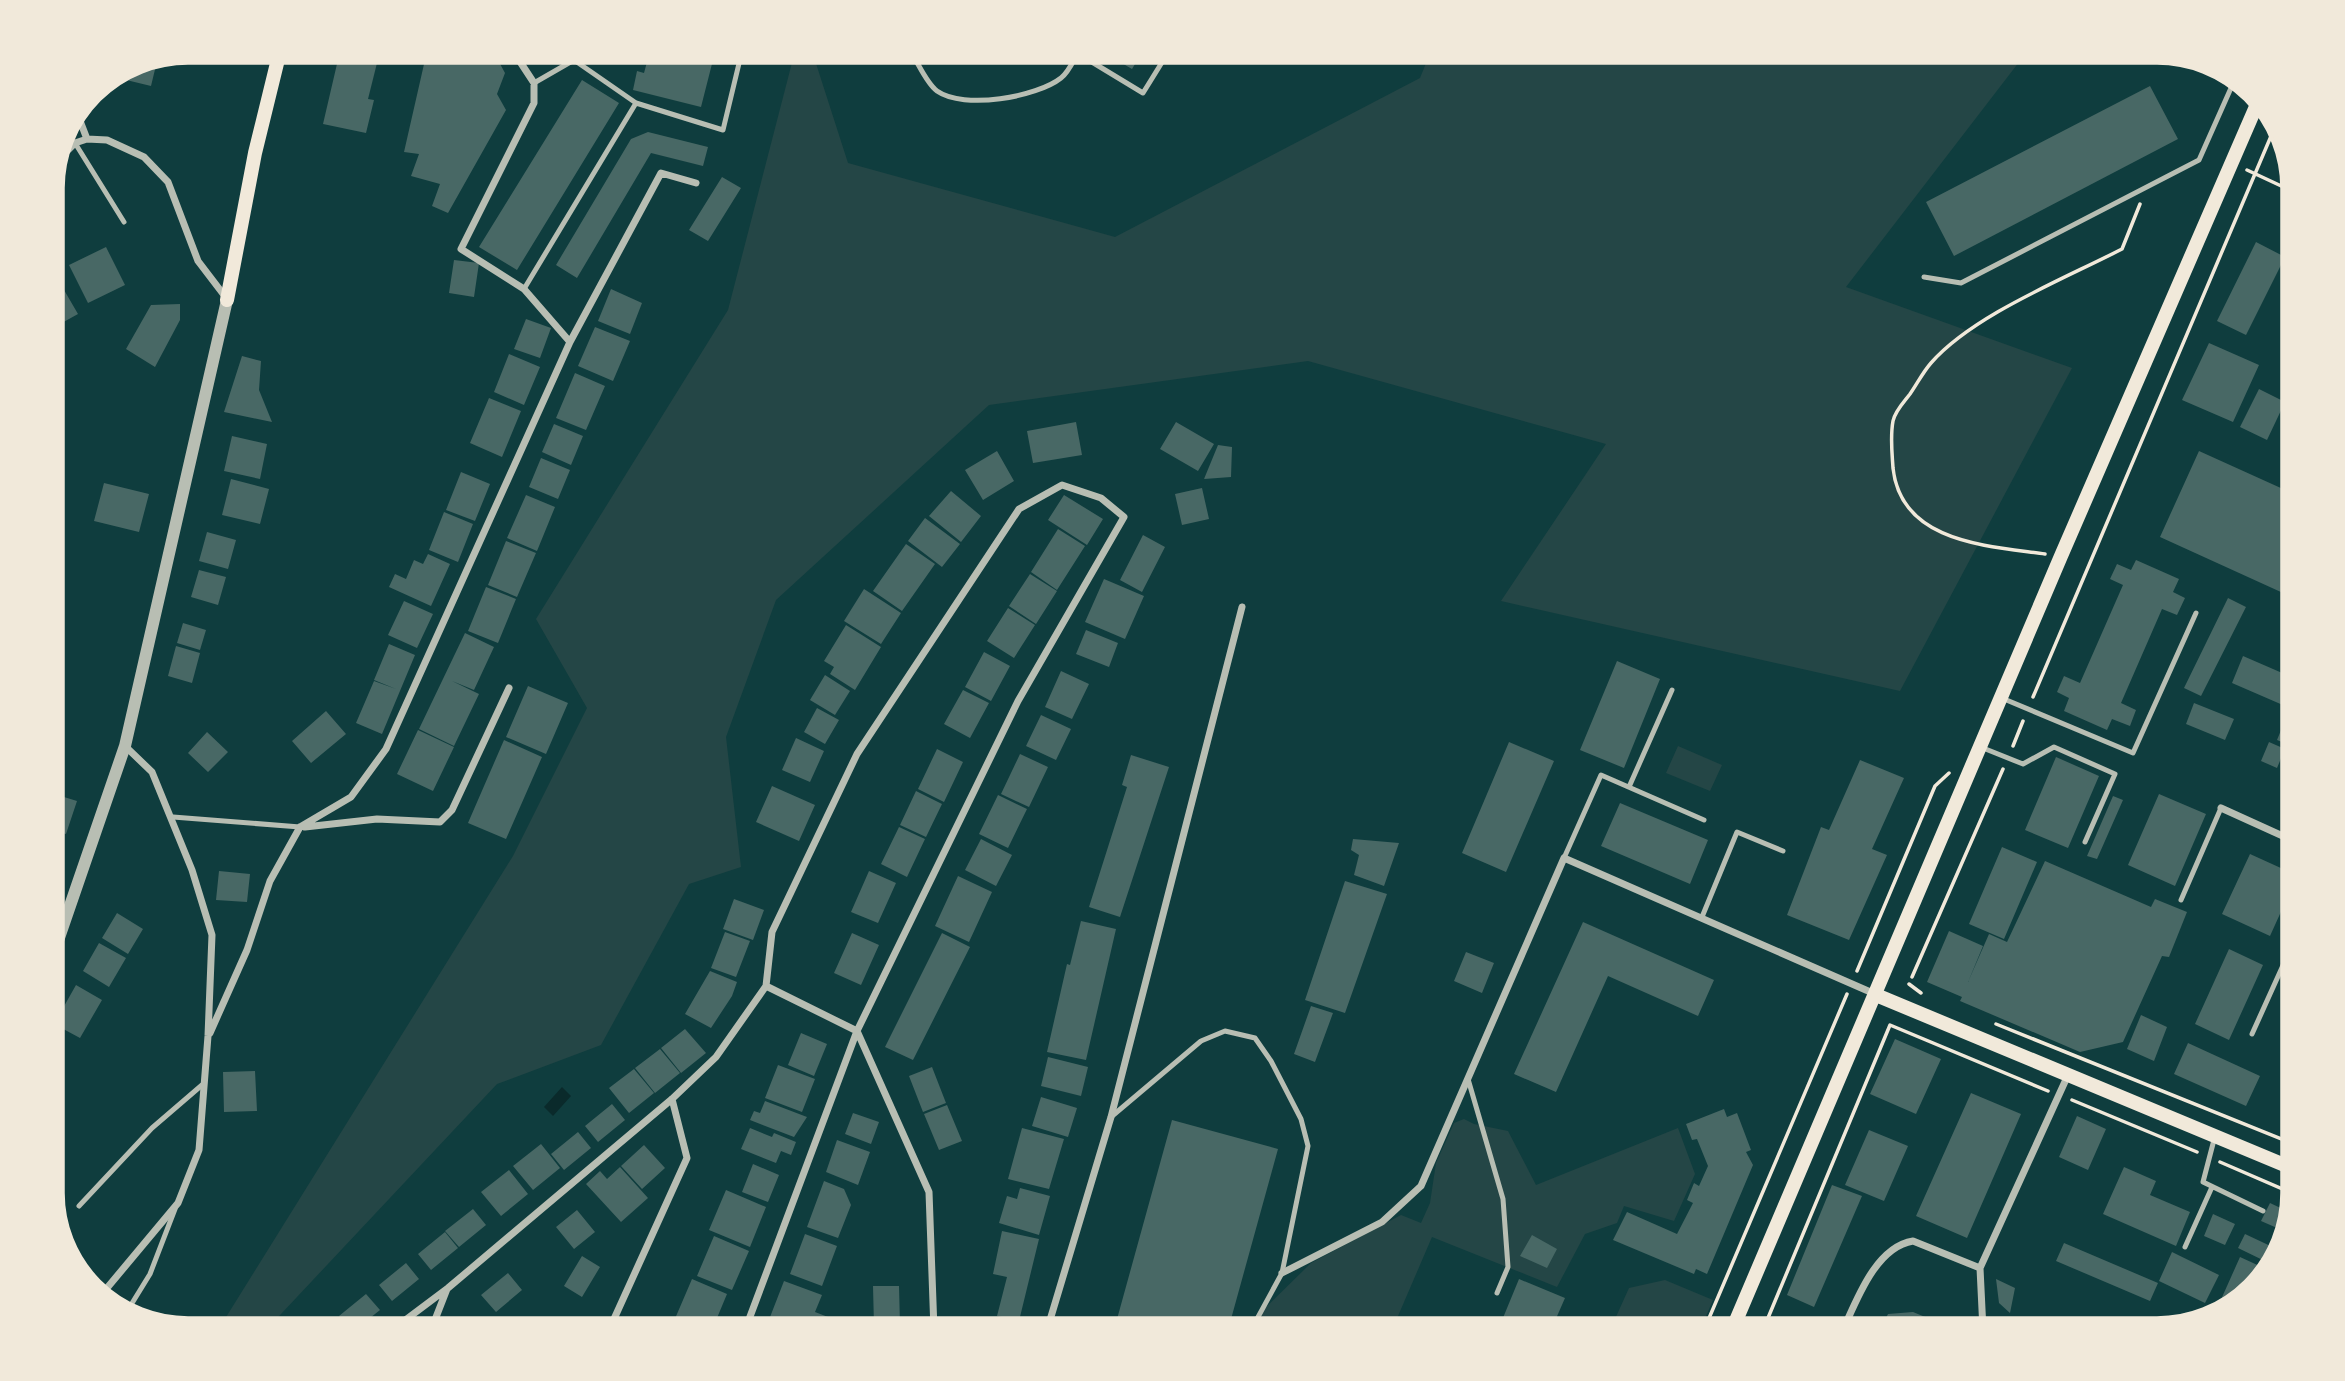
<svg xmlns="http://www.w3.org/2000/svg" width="2345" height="1381" viewBox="0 0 2345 1381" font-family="'Exo 2',sans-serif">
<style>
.green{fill:#244646}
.water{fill:#0a2a2b}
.building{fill:#486865}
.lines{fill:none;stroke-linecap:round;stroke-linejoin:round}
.path{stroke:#f1e9da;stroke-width:3.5}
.service{stroke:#b8beb3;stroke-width:5}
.minor{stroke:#b8beb3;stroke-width:7}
.tertiary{stroke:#b8beb3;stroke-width:12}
.secondary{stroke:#f1e9da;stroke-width:14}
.rim{fill:none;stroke:#f1e9da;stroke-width:3.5}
</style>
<rect width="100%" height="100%" fill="#0f3d3e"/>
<path class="green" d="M795,51H812L848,163L1115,237L1420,78L1431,51H2018L2026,53L1846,287L2072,368L1900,691L1501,601L1606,444L1308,361L989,405L776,600L726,737L741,867L689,884L601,1045L497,1084L266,1330H218L513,856L587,708L536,619L728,310Z
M1678,746L1722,765L1710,791L1666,773Z
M1464,1119L1474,1124L1508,1131L1536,1185L1678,1128L1695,1174L1674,1221L1624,1206L1617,1223L1585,1234L1557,1287L1432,1237L1392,1330H1266L1261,1312L1311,1263L1401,1215L1421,1223L1430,1203L1436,1163L1454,1123Z
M1665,1280L1713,1300L1700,1330H1610L1629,1288Z"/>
<path class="water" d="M562,1087L571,1096L553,1116L544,1107Z"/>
<path class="building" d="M340,51H380L368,99L374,100L366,133L323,124Z
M427,51H493L505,73L497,94L506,110L448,213L432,206L440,184L411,176L419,154L404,152Z
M650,51H692L714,56L701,107L633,90L637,71L644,73Z
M1101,51H1143L1132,69Z
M158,57L151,86L118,78L119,73L136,61Z
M582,80L619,103L517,270L479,247Z
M2150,86L2178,139L1954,256L1926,202Z
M648,132L708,147L703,166L651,153L577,278L556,265L631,139Z
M722,177L741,188L708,241L689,230Z
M2256,242L2285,257L2246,335L2217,321Z
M106,247L125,285L88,303L69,265Z
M454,260L479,263L474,297L449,293Z
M53,271L78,314L51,329V272Z
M611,289L642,303L630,334L598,321Z
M180,304V320L155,367L126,349L151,305Z
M526,319L551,328L540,358L514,349Z
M595,327L630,341L613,381L578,366Z
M2209,343L2259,365L2233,422L2182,400Z
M509,354L540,367L524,405L494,392Z
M242,356L261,361L259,390L272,422L224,412Z
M575,373L605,386L586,430L556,418Z
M2259,389L2285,402L2267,440L2240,427Z
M489,398L521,411L502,457L470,443Z
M1076,422L1082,455L1033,463L1027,431Z
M1176,422L1214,444L1198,471L1160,449Z
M554,424L583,436L571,465L542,452Z
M232,436L267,444L260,479L224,471Z
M1218,445L1232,447L1231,477L1204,479Z
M997,451L1014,481L983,500L965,470Z
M2199,451L2294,494V598L2160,537Z
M541,458L570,470L558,499L529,487Z
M461,472L490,484L475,521L446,510Z
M231,479L269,489L260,524L222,515Z
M104,483L149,494L139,532L94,521Z
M1202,488L1209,519L1182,525L1175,494Z
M951,491L981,516L961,542L929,516Z
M526,495L555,507L537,551L507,538Z
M1064,495L1103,519L1087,545L1048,520Z
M444,512L473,524L458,562L429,550Z
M925,518L960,544L942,567L908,541Z
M1058,529L1085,546L1057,590L1031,572Z
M207,532L236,540L228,569L199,561Z
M1143,535L1165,547L1142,592L1120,580Z
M506,541L536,553L517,597L488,585Z
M906,544L935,564L902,611L873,591Z
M428,554L450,564L431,606L389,587L395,574L406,579L414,560L423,564Z
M2136,560L2179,579L2173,592L2185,598L2177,615L2162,609L2121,703L2136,710L2130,726L2112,719L2107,730L2064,711L2069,698L2057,692L2064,676L2080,683L2123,585L2110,579L2117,564L2131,570Z
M199,570L226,577L218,605L191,597Z
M1030,574L1057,591L1036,624L1009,606Z
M1104,579L1144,596L1125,639L1085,622Z
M486,587L516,599L498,643L468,631Z
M864,589L901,613L881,644L844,621Z
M2228,598L2246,607L2201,696L2184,688Z
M404,601L433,614L417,648L388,635Z
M1008,608L1035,625L1014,658L987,641Z
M183,623L206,630L200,650L177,643Z
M846,625L881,647L855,690L830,674L834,667L824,661Z
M1086,630L1118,643L1109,667L1076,654Z
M465,633L494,647L474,690L452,681L479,694L454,746L419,729Z
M389,644L415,655L382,734L356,723L374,681L396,689L374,680Z
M176,646L200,653L192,683L168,676Z
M984,652L1010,666L991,701L965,687Z
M2243,656L2294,678V747L2277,740L2290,708L2232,683Z
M1617,661L1660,679L1624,768L1580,750Z
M1061,671L1089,684L1072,719L1045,707Z
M51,674L63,679L51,706Z
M825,675L850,691L835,715L810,700Z
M528,686L568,703L546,754L506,737Z
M963,690L989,703L970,738L944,724Z
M2194,703L2234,719L2225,740L2186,724Z
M817,708L839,720L825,744L804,732Z
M326,711L346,734L311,763L292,741Z
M1041,715L1071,729L1056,760L1026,746Z
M418,730L454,747L433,791L397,774Z
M207,732L228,752L208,772L188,753Z
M796,738L824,751L810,782L782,770Z
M504,740L542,757L506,839L468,823Z
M1509,742L1554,761L1506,872L1462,853Z
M2269,742L2285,749L2277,768L2261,761Z
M937,749L963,762L944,802L918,789Z
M1020,754L1048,767L1029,807L1001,794Z
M1131,755L1169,767L1120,917L1089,907L1127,787L1122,785Z
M2056,757L2099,776L2068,848L2025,830Z
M1860,760L1904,778L1872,849L1887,855L1849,940L1787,915L1821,827L1829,830Z
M772,786L815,805L799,841L756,822Z
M916,791L942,804L926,837L900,825Z
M51,793L77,801L66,834L51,830Z
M2159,794L2206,814L2175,886L2128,865Z
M998,795L1027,809L1008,848L979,834Z
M2113,796L2123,800L2097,859L2087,856Z
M1620,803L1708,840L1690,884L1601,846Z
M899,827L925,839L907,877L881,864Z
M981,839L1012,855L996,886L965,870Z
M1353,839L1399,843L1384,886L1354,875L1359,855L1351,850Z
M2002,847L2037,862L2004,939L1969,924Z
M2250,854L2294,874V883L2270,936L2222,914Z
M2045,861L2151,907L2155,899L2187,912L2169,957L2162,956L2123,1042L2080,1052L1960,1001L1962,997L1927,982L1949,931L1983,946L1968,982L1989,934L2007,942Z
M219,871L250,874L247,902L216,900Z
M869,871L896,883L878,923L851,912Z
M958,876L992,892L969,942L935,926Z
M1345,881L1387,894L1345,1013L1305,1000Z
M734,899L764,910L753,940L723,929Z
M117,913L143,929L128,954L102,938Z
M1081,921L1116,929L1086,1060L1047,1052L1067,964L1070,965Z
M1583,922L1714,980L1698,1016L1608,976L1556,1092L1514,1074Z
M725,932L750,941L736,977L711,968Z
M852,933L879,945L861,985L834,973Z
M942,933L970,947L913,1060L885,1047Z
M99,943L126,958L109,987L83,971Z
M2229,949L2263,965L2229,1040L2195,1024Z
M1466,952L1494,963L1482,993L1454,981Z
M710,971L737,982L732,996L711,1028L685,1014Z
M76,985L102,1000L80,1038L54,1024Z
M1311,1006L1333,1013L1315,1062L1294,1054Z
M2141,1015L2167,1027L2154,1061L2127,1049Z
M685,1029L706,1053L681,1073L661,1048Z
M801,1033L827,1044L814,1076L788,1065Z
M1895,1039L1941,1059L1916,1114L1870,1094Z
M2188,1043L2260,1076L2246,1106L2174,1074Z
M660,1049L680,1073L655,1093L635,1068Z
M1048,1057L1088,1067L1081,1096L1041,1086Z
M778,1065L815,1079L802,1112L765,1098Z
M932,1067L946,1103L923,1112L909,1076Z
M634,1069L654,1093L629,1113L609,1088Z
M255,1071L257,1111L224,1112L223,1072Z
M1971,1093L2021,1114L1967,1238L1916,1216Z
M1041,1097L1077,1108L1068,1137L1032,1126Z
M765,1101L807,1117L794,1137L750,1120L754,1111L760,1113Z
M612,1104L625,1120L598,1142L585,1126Z
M947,1105L962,1141L939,1150L924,1114Z
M1724,1109L1727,1117L1737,1113L1751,1150L1746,1152L1753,1165L1707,1274L1696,1269L1694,1274L1613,1240L1627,1212L1677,1234L1693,1203L1687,1200L1694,1183L1699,1186L1708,1166L1697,1139L1692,1140L1686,1124Z
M853,1113L879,1122L871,1144L845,1134Z
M2077,1116L2106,1129L2088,1170L2059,1157Z
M1172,1120L1278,1149L1228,1330H1114Z
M750,1128L772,1137L774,1133L796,1142L791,1155L781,1151L776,1163L741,1149Z
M1022,1128L1064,1139L1049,1189L1008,1179Z
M1869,1130L1908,1146L1884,1201L1845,1185Z
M578,1132L591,1148L564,1170L551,1154Z
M837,1140L870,1152L858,1185L826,1172Z
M541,1144L560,1168L533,1190L513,1166Z
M644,1145L665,1168L642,1189L621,1166Z
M753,1164L779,1175L768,1202L742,1192Z
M620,1167L648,1198L621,1222L586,1184L600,1171L607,1179Z
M2124,1167L2156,1181L2150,1195L2190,1212L2176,1246L2103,1214Z
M509,1170L528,1194L501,1216L481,1192Z
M824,1181L844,1189L851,1205L838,1238L807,1227Z
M1832,1185L1862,1196L1814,1307L1787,1295Z
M1020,1188L1050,1196L1039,1235L999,1223L1007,1196L1017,1199Z
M726,1190L766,1207L750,1247L709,1230Z
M2270,1203L2289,1212L2284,1231L2261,1221Z
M473,1209L486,1225L459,1247L445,1231Z
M577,1210L595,1232L574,1249L556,1227Z
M2213,1214L2235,1224L2225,1245L2204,1236Z
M1002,1231L1039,1239L1019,1321L997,1316L1007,1277L993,1274Z
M445,1232L458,1248L431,1270L418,1254Z
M805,1234L837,1246L822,1286L790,1274Z
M2245,1234L2279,1250L2276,1262L2273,1265L2238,1248Z
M1532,1235L1557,1249L1547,1268L1520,1256Z
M714,1236L749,1251L732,1290L697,1276Z
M2064,1243L2158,1283L2150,1301L2056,1261Z
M2172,1252L2219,1275L2205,1303L2159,1281Z
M582,1256L600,1267L582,1297L564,1286Z
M2240,1257L2264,1268L2259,1279L2229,1309L2219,1304Z
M406,1263L419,1279L392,1301L379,1285Z
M508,1273L522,1290L496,1312L481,1295Z
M692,1279L727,1294L712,1330H696L674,1321Z
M1519,1279L1565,1298L1551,1330H1498Z
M1996,1279L2015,1288L2010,1313L1999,1303Z
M784,1281L822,1295L815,1312L828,1317L824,1330H765Z
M873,1286H899L900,1325L874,1326Z
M366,1294L380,1310L355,1330H351L339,1316Z
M1913,1312L1957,1330H1880L1888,1314Z
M456,1319L477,1330H450Z
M560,1319L577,1330H553Z
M992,1320L1018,1327L1017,1330H989Z"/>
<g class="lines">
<path class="path" d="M2247,170L2294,192
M2045,554C1988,546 1901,543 1893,468C1892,452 1890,437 1893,421C1895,411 1904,402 1910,394C1917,384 1923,372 1931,363C1973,315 2064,279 2122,249L2140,204
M2033,697L2277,122
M2013,746L2023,721
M1857,971L1935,786L1949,773
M1912,977L2003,769
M1909,984L1921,993
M1996,1024L2294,1144
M2072,1100L2197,1152
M2220,1162L2294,1194
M1704,1330L1847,994
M1763,1330L1890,1025L2048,1091"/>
<path class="service" d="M910,51C918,62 926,83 937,91C964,110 1037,97 1061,78C1069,72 1074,59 1079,51
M1077,53L1143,93L1169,51
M534,83L574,60L636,103L723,130L742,51
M75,143L124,222
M1924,277L1961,283L2199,160L2235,79
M524,289L636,103
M2004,699L2133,753L2196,613
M1983,748L2023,764L2054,747L2115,774L2085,842
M1629,787L1672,690
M173,817L300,827
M1564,858L1601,775L1704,820
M2181,900L2221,808
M1702,917L1737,832L1783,851
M2252,1034L2294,941
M1468,1079L1503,1199L1508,1267L1497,1293
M1111,1117L1201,1041L1225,1031L1255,1038L1271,1061L1301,1119L1308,1146L1282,1273L1251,1330
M2215,1136L2203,1182L2263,1211
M79,1206L152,1128L202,1085
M2185,1247L2212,1187
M126,1313L150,1274L175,1209"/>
<path class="minor" d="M513,51L534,83V103L461,249L524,289L570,342
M77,113L87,139L107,140L144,157L168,182L198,261L227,299
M55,163L75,143L87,139
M2221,808L2294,841
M300,827L351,797L386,749L570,342L661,173L696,183
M305,827L377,819L440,822L452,810L509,688
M766,986L857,1031L929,1192L934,1330
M210,1033L247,950L270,881L300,827
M1980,1268L2068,1075
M1282,1273L1382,1222L1421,1186L1564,858L1875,994
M102,1294L178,1203L199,1150L208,1036L212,935L192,870L152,772L125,746
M392,1330L448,1288L672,1099L716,1057L766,986L772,932L857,754L1019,509L1062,485L1101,498L1124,517L1018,701L857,1031L745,1330
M431,1330L447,1289
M609,1330L687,1158L672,1099
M1047,1330L1111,1117L1242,607
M1843,1330C1857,1299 1876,1247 1913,1241L1980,1268L1983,1330"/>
<path class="tertiary" d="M51,961L125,746L227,300"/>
<path class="secondary" d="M227,300L255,153L280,51
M1876,995L2294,1169
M1732,1330L2061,556L2258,102"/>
</g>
<path d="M0 0H2345V1381H0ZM188 63H2157A125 125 0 0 1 2282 188V1193A125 125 0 0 1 2157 1318H188A125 125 0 0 1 63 1193V188A125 125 0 0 1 188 63Z" fill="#f1e9da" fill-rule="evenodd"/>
<path class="rim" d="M188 63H2157A125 125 0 0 1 2282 188V1193A125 125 0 0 1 2157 1318H188A125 125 0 0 1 63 1193V188A125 125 0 0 1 188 63Z"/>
</svg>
